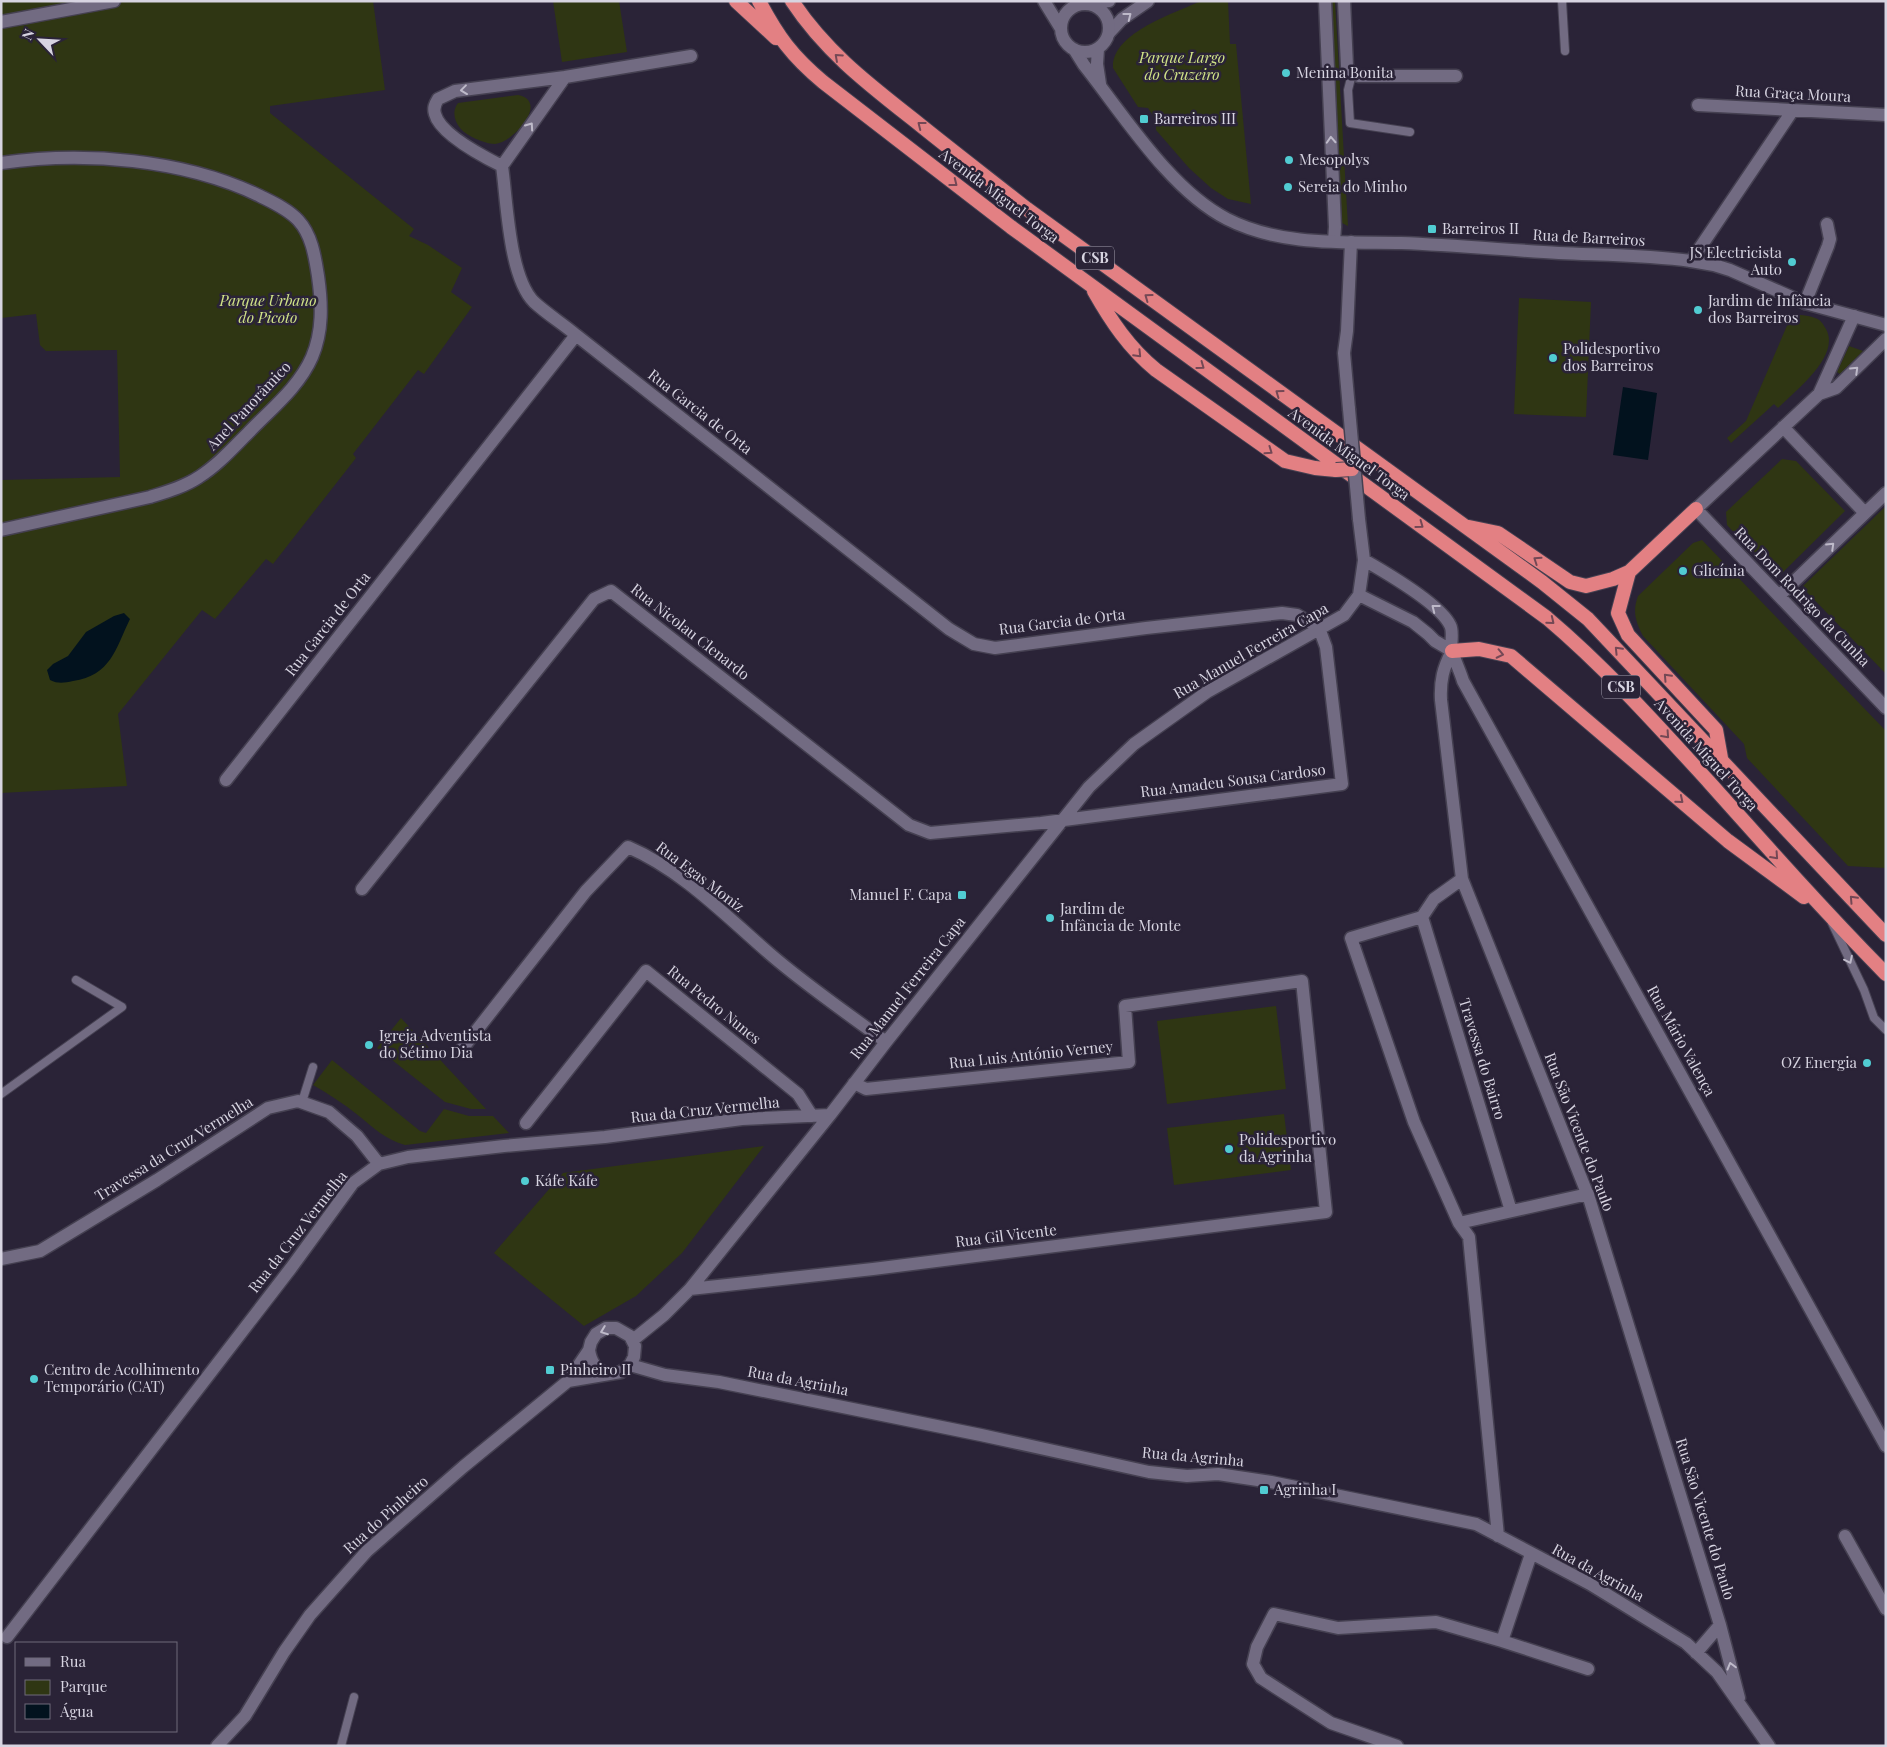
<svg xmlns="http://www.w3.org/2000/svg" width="1887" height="1747" viewBox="0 0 1887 1747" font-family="'Playfair Display',serif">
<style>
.green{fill:#2f3613}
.water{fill:#02121e}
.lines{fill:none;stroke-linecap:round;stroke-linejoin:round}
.service-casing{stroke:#454051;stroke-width:10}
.minor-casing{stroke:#454051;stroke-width:15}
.tertiary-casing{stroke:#454051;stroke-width:15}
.trunk-casing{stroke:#454051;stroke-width:16}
.service{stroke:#726b82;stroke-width:8}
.minor{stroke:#726b82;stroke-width:12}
.tertiary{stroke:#726b82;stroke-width:12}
.trunk{stroke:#e38083;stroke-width:14}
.minor-bridge-casing{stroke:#454051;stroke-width:15;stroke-linecap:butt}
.trunk-bridge-casing{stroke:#454051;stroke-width:16;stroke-linecap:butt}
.minor-bridge{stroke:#726b82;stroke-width:12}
.trunk-bridge{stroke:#e38083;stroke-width:14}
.oneway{stroke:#bebac9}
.oneway2{stroke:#744855}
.poi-dot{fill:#51ccd2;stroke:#2a2337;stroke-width:2}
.labels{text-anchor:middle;stroke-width:5;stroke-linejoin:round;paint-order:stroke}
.shield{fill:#2a2337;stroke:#a39fae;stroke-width:1}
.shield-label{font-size:14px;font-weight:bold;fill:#d7d4e1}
.park-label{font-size:15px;font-style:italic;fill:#d1e488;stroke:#2a2337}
.poi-label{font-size:15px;fill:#d7d4e1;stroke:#2a2337;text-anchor:start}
.street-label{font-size:15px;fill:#d7d4e1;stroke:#2a2337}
</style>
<rect width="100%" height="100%" fill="#2a2337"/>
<path class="green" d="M1,1H373L385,90L270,106V113L414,229L409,236L428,245L462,268L451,292L472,307L424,374L418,370L353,454L356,458L273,564L266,559L215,619L202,610L118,714L127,786L1,793V480L120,477L117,350L46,351L40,345L36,314L1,318Z
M553,1H619L627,52L562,62Z
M1201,1H1228L1230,44H1236L1251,204L1228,199L1211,188L1189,168L1156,130V120L1148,108L1138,107L1113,68C1111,33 1175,13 1201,1Z
M1332,1H1335L1348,226L1342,223Z
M518,95C550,101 513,143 495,144C488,144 482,141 476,139C470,136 464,133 460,128C454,120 452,111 458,103Z
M1519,298L1591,302L1586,417L1514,414Z
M1792,314C1799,315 1808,315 1815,318C1821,320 1823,324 1826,329C1841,356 1795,391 1778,408L1774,404L1731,443L1727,438L1746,421Z
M1849,346L1863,351L1840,374L1837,372Z
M1782,459L1796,461L1845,511L1776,579L1727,525L1726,512Z
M1886,506V674L1802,587Z
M1702,540L1886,731V868L1848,866L1747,758L1744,744L1643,636C1636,622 1632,612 1638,596L1693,543Z
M1276,1006L1286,1089L1167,1104L1157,1021Z
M401,1018L486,1109H471L445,1102L377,1048Z
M332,1060L420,1131L426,1133L444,1109L469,1116H493L509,1133L405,1145C386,1140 374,1128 359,1116C344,1104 329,1094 313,1085Z
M1284,1114L1291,1170L1174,1185L1167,1128Z
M764,1146L682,1253L636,1296L584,1326L494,1253L563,1173Z"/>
<path class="water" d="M1623,387L1657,393L1648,460L1613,455Z
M124,613L130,619C115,650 111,675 73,681C64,683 58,684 50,680L47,670L53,664L68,656L86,632L114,616Z"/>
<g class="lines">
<g class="service-casing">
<path id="service" d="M1562,1L1565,51
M1352,74L1348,90L1350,123L1410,132
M1832,923L1864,990L1874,1018L1886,1030
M1,1094L122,1007L76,980
M302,1102L313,1067
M341,1746L354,1697"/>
</g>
<g class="minor-casing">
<path id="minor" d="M1325,1L1335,227L1334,241
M1344,1L1347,66L1352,74L1359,76H1456
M1086,4L1109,1
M1,22L114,1
M1109,33L1122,19L1148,1
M565,77L691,56
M1698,105L1886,115
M1,163C84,151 184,159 260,196C272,202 288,209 298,220C312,235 315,257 318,276C322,304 323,331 312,357C299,387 271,409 249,432C233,448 218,465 199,477C184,487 166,492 150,497L1,530
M502,166C484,157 440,134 435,114C433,108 435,104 438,99L455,91L565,77L502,166C507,202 509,277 534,302C547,314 563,324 576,335
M1691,261L1793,110
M1805,303L1828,246L1830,239L1827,224
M1854,316L1819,394L1696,509L1886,708
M1819,394L1836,388L1886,339
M1349,409L1344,353L1347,331L1351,242
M1783,427L1865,513
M1364,560C1385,572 1440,604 1450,625C1454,632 1450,643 1452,651C1455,661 1460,671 1463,681L1886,1446
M1359,595L1413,622L1428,634L1435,641L1452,651
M1779,596L1886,493
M1452,651C1443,668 1440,681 1441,700L1462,879L1589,1198L1720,1625L1739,1698
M226,780L576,335L949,629L974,644L995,648L1146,628L1282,613L1297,615L1319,628L1326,647L1342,784L1041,823L930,833L909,825L611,591L594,599L362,889
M1462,879L1434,899L1422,917L1351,938L1414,1122L1459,1223L1588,1194
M1422,917L1511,1211
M462,1049L586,891L628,847C682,870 726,916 770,954C807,986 847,1013 886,1042
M526,1123L646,971L798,1094L812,1116
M1459,1223L1469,1237L1498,1536
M1,1259L40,1251L157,1180L268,1108L298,1101L329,1112L357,1136L379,1164
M690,1289L873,1269L1326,1212L1302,981L1125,1006L1129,1062L866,1089L854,1083
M633,1340L664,1315L690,1289L830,1115L886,1042L1089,787L1134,744L1207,692L1344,615L1359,595L1364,560L1359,519
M589,1350C591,1363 596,1370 609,1374
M630,1365L665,1375L719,1382L981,1435L1149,1472L1187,1476L1218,1474L1271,1482L1476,1524L1590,1584L1686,1643L1717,1672L1769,1746
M1845,1536L1886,1609
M7,1637L291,1268L353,1183L379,1164L408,1157L504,1146L605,1137L742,1119L830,1115
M1502,1641L1588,1669
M1696,1653L1720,1625
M217,1746L245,1716L284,1652L310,1615L367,1551L463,1467L568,1381L589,1350L591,1342L596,1334L606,1328H616L630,1336L635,1346L634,1357L630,1365L621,1372L568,1381
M1397,1746L1331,1723L1261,1678L1253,1664L1257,1647L1274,1614L1338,1628L1436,1622L1502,1641L1531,1554"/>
</g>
<g class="tertiary-casing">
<path id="tertiary" d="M1044,1L1060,27
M1061 28a24 24 0 1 1 48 0a24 24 0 1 1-48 0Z
M1074,49L1084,65C1123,114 1170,190 1227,219C1280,246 1343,242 1401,243C1454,245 1507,250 1559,253C1603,255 1648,255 1691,261L1714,265L1730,270L1805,303L1886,325
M1098,49L1097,64L1100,84"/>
</g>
<g class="trunk-casing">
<path id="trunk" d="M736,1L776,38
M759,1C778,37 792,56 823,82L1011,227L1547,618C1606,668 1657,725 1709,782C1767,847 1825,912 1886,974
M792,1C825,51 867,83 914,120C951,150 989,179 1027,209L1542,582L1588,619L1886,935
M1094,291C1111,321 1129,348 1156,370L1285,461L1315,468L1336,470
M1469,527L1498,533L1570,582L1586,586L1613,579L1629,572L1696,509
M1629,572L1618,613L1628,635L1716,730L1721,758
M1452,651L1479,649L1511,656L1728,841L1804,897"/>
</g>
<use href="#service" class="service"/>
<use href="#minor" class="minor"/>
<use href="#tertiary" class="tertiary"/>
<use href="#trunk" class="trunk"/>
<g class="minor-bridge-casing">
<path id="minor-bridge" d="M1349,409L1359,519"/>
</g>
<g class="trunk-bridge-casing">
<path id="trunk-bridge" d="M1336,470L1352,469"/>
</g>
<use href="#minor-bridge" class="minor-bridge"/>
<use href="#trunk-bridge" class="trunk-bridge"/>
</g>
<defs><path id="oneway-chevron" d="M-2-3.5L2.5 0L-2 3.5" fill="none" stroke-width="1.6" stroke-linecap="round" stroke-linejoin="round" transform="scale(1.25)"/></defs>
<g class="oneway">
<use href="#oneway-chevron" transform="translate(1128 16) rotate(-38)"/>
<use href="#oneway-chevron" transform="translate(464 90) rotate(173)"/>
<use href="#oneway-chevron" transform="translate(530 126) rotate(-55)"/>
<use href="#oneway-chevron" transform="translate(1331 140) rotate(-93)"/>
<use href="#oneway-chevron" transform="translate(1855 370) rotate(-44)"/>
<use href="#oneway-chevron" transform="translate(1831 546) rotate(-44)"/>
<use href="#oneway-chevron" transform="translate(1435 608) rotate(-142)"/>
<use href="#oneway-chevron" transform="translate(1849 960) rotate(64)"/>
<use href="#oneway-chevron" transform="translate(604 1331) rotate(159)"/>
<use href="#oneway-chevron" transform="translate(1731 1666) rotate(-105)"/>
</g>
<g class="oneway2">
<use href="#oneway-chevron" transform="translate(838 57) rotate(-138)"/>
<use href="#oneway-chevron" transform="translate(921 125) rotate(-142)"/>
<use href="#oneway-chevron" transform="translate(954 183) rotate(38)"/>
<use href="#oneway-chevron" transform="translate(1148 297) rotate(-144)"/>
<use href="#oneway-chevron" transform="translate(1138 354) rotate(46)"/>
<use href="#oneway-chevron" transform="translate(1201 366) rotate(36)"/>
<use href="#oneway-chevron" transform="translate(1279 393) rotate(-144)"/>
<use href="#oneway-chevron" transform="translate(1269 451) rotate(35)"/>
<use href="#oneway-chevron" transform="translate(1420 525) rotate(36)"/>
<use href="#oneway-chevron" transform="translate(1537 560) rotate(-146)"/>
<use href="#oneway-chevron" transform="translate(1551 621) rotate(39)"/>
<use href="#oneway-chevron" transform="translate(1618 650) rotate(-134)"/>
<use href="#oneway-chevron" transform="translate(1500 654) rotate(12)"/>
<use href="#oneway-chevron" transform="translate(1667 677) rotate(-133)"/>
<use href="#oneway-chevron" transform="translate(1666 735) rotate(48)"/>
<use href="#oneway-chevron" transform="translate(1680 800) rotate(40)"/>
<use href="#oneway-chevron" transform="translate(1775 856) rotate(48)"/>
<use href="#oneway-chevron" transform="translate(1853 899) rotate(-133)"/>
</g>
<g class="poi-dot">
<circle cx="1286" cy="73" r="5"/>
<rect x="1139" y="114" width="10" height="10" rx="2.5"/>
<circle cx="1289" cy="160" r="5"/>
<circle cx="1288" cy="187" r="5"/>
<rect x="1427" y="224" width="10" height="10" rx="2.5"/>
<circle cx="1792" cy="262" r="5"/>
<circle cx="1698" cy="310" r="5"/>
<circle cx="1553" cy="358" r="5"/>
<circle cx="1683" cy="571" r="5"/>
<rect x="957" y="890" width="10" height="10" rx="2.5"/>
<circle cx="1050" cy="918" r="5"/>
<circle cx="369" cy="1045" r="5"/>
<circle cx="1867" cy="1063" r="5"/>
<circle cx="1229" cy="1149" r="5"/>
<circle cx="525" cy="1181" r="5"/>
<rect x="545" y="1365" width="10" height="10" rx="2.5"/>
<circle cx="34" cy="1379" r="5"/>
<rect x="1259" y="1485" width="10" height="10" rx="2.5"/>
</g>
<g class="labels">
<g class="shield">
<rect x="1076" y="246.5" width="38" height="23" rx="4"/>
<rect x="1602" y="675.5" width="38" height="23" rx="4"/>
</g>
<g class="shield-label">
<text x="1095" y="263">CSB</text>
<text x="1621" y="692">CSB</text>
</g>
<g class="park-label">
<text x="1182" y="63">Parque Largo<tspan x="1182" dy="17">do Cruzeiro</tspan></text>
<text x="268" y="306">Parque Urbano<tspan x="268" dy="17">do Picoto</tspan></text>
</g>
<g class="poi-label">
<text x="1296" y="78">Menina Bonita</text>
<text x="1154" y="124">Barreiros III</text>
<text x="1299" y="165">Mesopolys</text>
<text x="1298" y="192">Sereia do Minho</text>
<text x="1442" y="234">Barreiros II</text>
<text x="1782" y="258" text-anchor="end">JS Electricista<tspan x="1782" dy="17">Auto</tspan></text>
<text x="1708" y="306">Jardim de Infância<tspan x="1708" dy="17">dos Barreiros</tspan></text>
<text x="1563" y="354">Polidesportivo<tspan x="1563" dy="17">dos Barreiros</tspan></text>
<text x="1693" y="576">Glicínia</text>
<text x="952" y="900" text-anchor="end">Manuel F. Capa</text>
<text x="1060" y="914">Jardim de<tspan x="1060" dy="17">Infância de Monte</tspan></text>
<text x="379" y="1041">Igreja Adventista<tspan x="379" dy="17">do Sétimo Dia</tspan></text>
<text x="1857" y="1068" text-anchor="end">OZ Energia</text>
<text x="1239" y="1145">Polidesportivo<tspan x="1239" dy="17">da Agrinha</tspan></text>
<text x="535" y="1186">Káfe Káfe</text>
<text x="44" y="1375">Centro de Acolhimento<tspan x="44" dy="17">Temporário (CAT)</tspan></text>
<text x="560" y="1375">Pinheiro II</text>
<text x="1274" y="1495">Agrinha I</text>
</g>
<g class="street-label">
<text transform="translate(1793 94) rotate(3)" y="5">Rua Graça Moura</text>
<text transform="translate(999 196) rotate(37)" y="5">Avenida Miguel Torga</text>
<text transform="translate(1589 238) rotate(3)" y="5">Rua de Barreiros</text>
<text transform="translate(249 406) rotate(-47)" y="5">Anel Panorâmico</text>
<text transform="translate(700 412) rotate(38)" y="5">Rua Garcia de Orta</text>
<text transform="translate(1349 454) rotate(36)" y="5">Avenida Miguel Torga</text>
<text transform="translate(1802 597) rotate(46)" y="5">Rua Dom Rodrigo da Cunha</text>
<text transform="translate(1062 622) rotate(-7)" y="5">Rua Garcia de Orta</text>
<text transform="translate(328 624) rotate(-52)" y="5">Rua Garcia de Orta</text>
<text transform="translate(690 632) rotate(38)" y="5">Rua Nicolau Clenardo</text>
<text transform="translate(1251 651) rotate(-30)" y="5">Rua Manuel Ferreira Capa</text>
<text transform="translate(1706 755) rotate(48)" y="5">Avenida Miguel Torga</text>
<text transform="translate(1233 781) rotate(-7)" y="5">Rua Amadeu Sousa Cardoso</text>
<text transform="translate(700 877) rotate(37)" y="5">Rua Egas Moniz</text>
<text transform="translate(908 988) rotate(-52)" y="5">Rua Manuel Ferreira Capa</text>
<text transform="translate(714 1005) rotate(39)" y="5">Rua Pedro Nunes</text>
<text transform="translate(1681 1041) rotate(61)" y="5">Rua Mário Valença</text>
<text transform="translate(1031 1055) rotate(-6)" y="5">Rua Luis António Verney</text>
<text transform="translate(1482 1059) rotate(73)" y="5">Travessa do Bairro</text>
<text transform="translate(705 1110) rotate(-6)" y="5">Rua da Cruz Vermelha</text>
<text transform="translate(1579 1132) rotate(69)" y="5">Rua São Vicente do Paulo</text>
<text transform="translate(174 1149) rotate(-32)" y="5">Travessa da Cruz Vermelha</text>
<text transform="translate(298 1232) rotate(-52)" y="5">Rua da Cruz Vermelha</text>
<text transform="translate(1006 1236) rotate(-7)" y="5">Rua Gil Vicente</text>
<text transform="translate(798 1381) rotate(11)" y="5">Rua da Agrinha</text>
<text transform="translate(1193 1457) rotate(5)" y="5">Rua da Agrinha</text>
<text transform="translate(386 1515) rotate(-42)" y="5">Rua do Pinheiro</text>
<text transform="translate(1705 1519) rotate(73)" y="5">Rua São Vicente do Paulo</text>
<text transform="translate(1598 1573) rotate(29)" y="5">Rua da Agrinha</text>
</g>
</g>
<rect width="1887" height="1747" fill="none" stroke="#d7d4e1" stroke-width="5"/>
<rect x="15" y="1642" width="162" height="90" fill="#2a2337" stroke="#6f6a7b"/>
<rect x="25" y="1658" width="25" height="8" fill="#726b82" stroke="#6f6a7b"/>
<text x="60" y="1667" font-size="15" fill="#d7d4e1">Rua</text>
<rect x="25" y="1680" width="25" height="15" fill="#2f3613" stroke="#6f6a7b"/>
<text x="60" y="1692" font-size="15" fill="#d7d4e1">Parque</text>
<rect x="25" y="1704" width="25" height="15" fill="#02121e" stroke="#6f6a7b"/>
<text x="60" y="1717" font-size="15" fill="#d7d4e1">Água</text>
<g transform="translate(40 40) rotate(295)" stroke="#2a2337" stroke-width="4" paint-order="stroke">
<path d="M0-4L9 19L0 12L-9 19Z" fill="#d7d4e1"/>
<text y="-8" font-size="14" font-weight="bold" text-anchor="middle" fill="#d7d4e1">N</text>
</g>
</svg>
